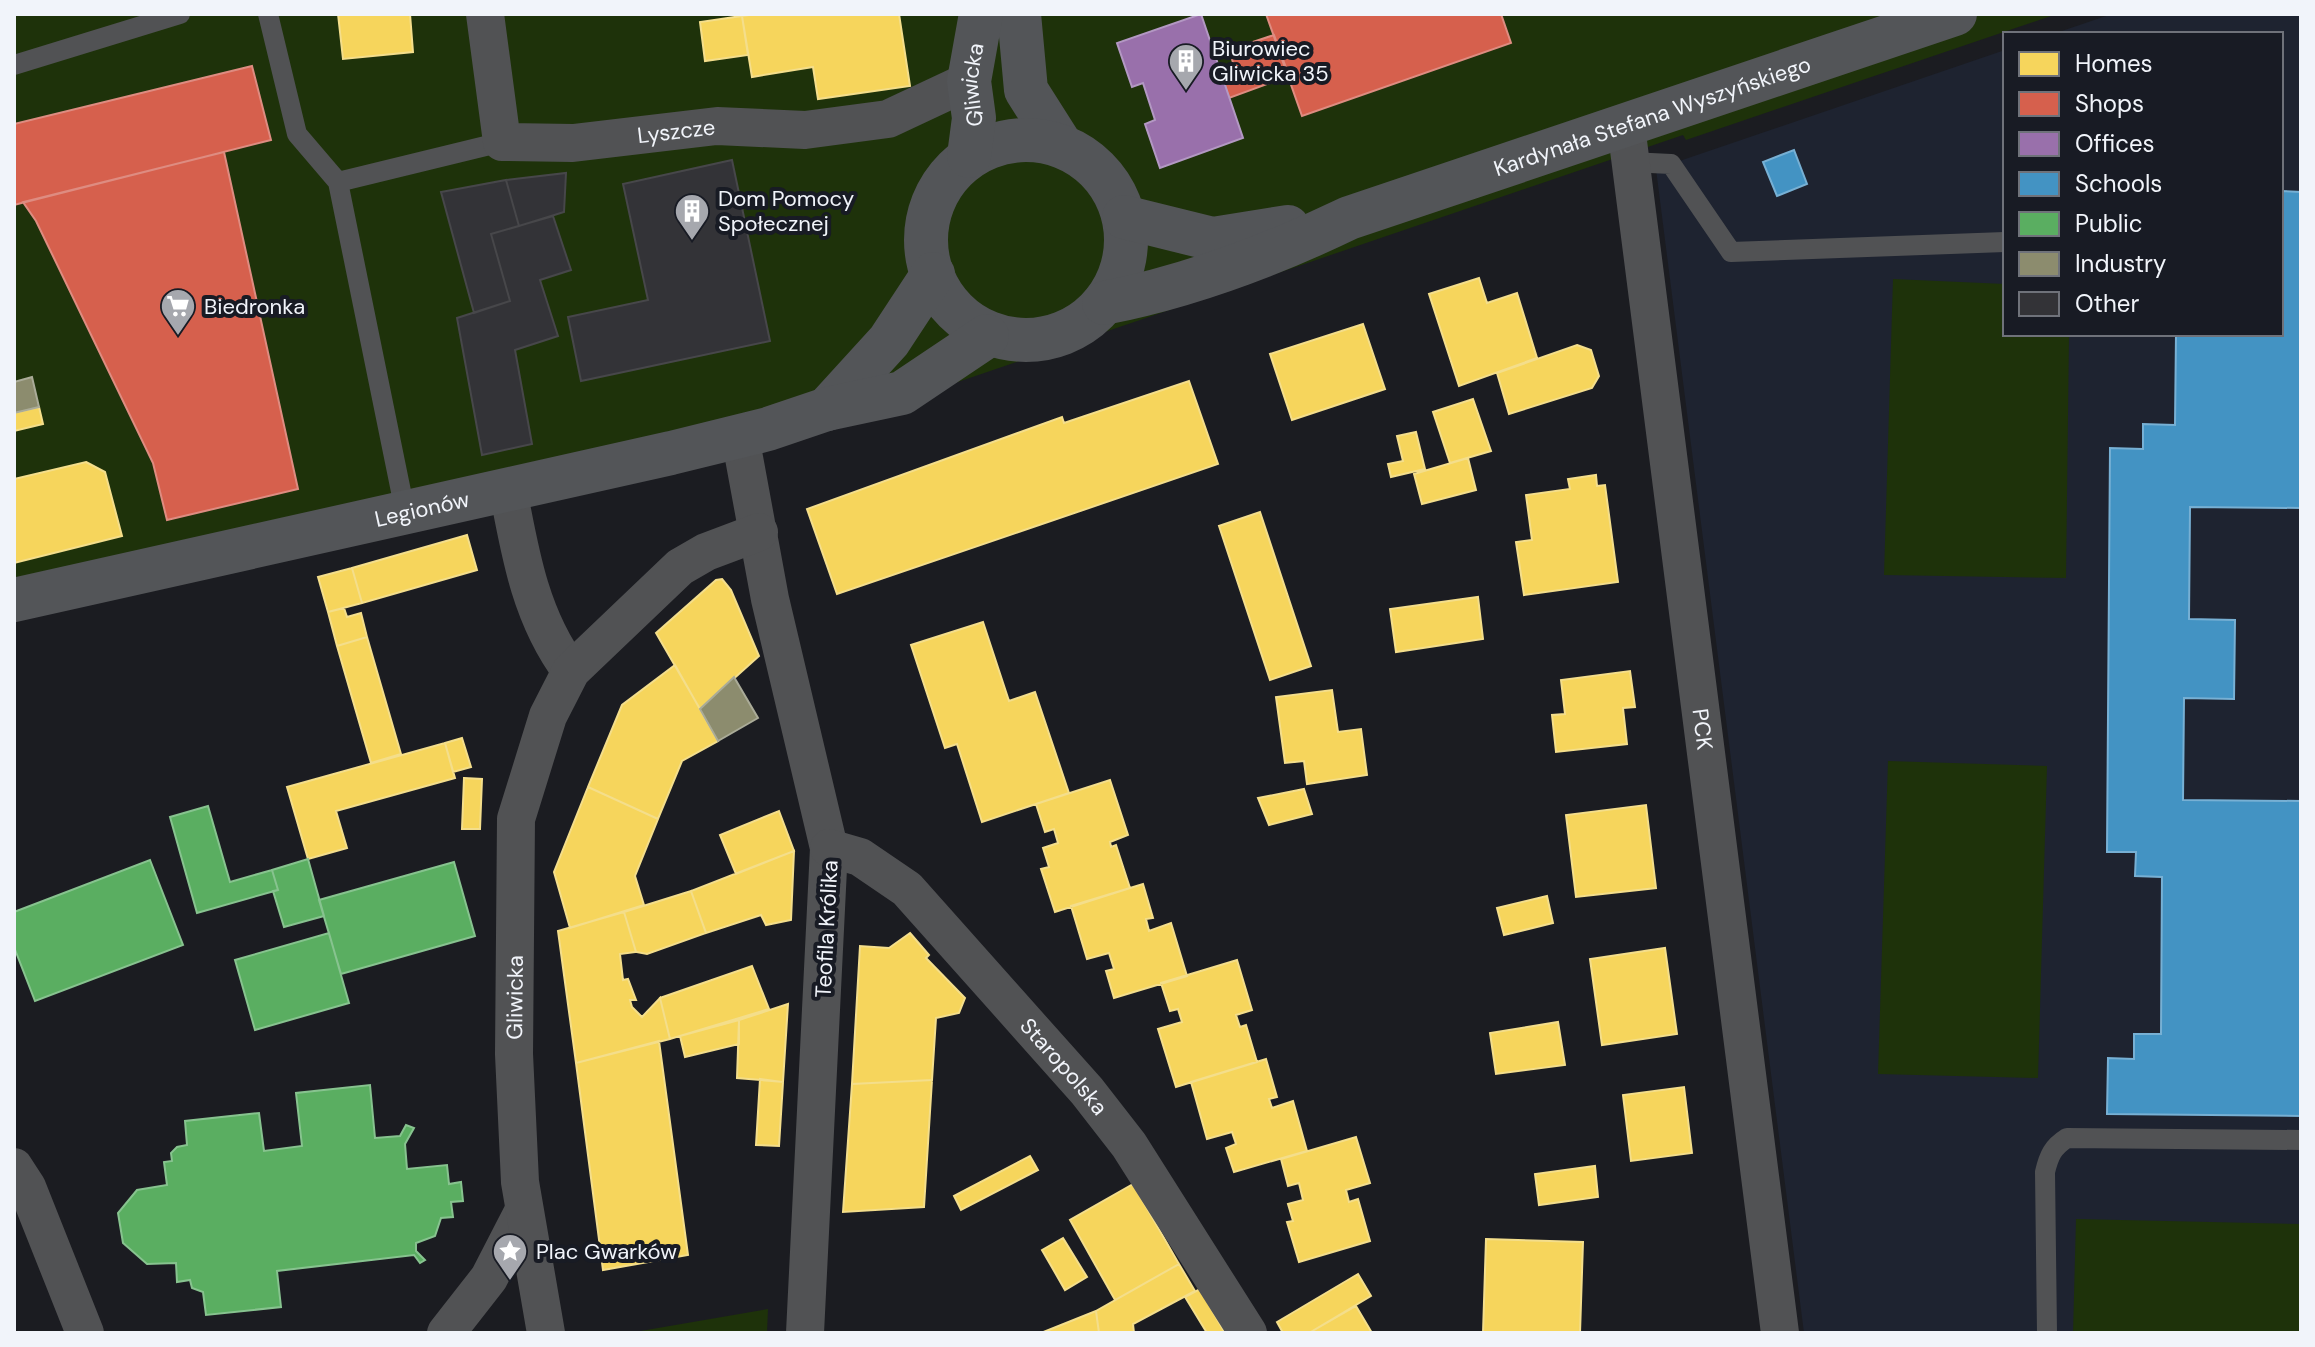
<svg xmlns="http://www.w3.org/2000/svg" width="2315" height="1347" viewBox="0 0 2315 1347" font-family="'DM Sans',sans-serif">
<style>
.built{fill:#1e2330}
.green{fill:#1e320a}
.homes{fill:#f6d55c;stroke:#f4de8b;stroke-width:2}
.shops{fill:#d6604d;stroke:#de8c81;stroke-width:2}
.offices{fill:#9970ab;stroke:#b398c3;stroke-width:2}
.schools{fill:#4393c3;stroke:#77b0d4;stroke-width:2}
.public{fill:#5aae61;stroke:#87c38f;stroke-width:2}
.industry{fill:#8c8c6e;stroke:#aaab98;stroke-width:2}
.building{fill:#333337;stroke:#47474a;stroke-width:2}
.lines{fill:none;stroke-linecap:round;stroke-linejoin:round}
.lane{stroke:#515254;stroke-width:20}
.street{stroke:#515254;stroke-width:38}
.secondary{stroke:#535558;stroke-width:44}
.labels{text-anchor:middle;stroke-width:8;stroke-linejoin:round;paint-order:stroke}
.poi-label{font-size:22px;fill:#f1f4fa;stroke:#181b24;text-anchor:start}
.street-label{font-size:22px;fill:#f1f4fa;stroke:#181b24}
</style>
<rect width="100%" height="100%" fill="#1b1c21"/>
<path class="built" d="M2112,14H2301V1333H1804L1656,169L2005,50V334H2281V34H2053Z"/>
<path class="green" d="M14,14H2057L1686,140L1683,135L741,456L14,620Z
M1893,279L2005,284V334H2069L2066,578L1884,575Z
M1888,761L2047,766L2038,1078L1878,1074Z
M2076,1219L2301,1224V1333H2073Z
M768,1309L767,1333H629Z"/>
<path class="homes" d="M338,14H410L413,52L343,59Z
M756,14H899L910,86L818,99L813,67L752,77L742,16Z
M742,16L748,55L705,61L700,22Z
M1479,278L1487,303L1517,293L1537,358L1459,386L1429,294Z
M1363,324L1385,389L1292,420L1270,354Z
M1577,345L1591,350L1599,376L1592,388L1509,414L1497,373Z
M1189,381L1218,464L837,594L807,509L1062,417L1064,423Z
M1473,399L1491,451L1450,463L1433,412Z
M39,407L43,424L14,431V413Z
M1416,432L1425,469L1391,477L1388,464L1403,461L1397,436Z
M1468,458L1476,490L1422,504L1414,474Z
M86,462L105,472L122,536L14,563V479Z
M1596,475L1597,486L1605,485L1618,582L1524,595L1516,542L1532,540L1526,495L1570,489L1568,479Z
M1260,512L1311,666L1270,680L1219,526Z
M467,535L477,570L362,603L352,568Z
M352,568L362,603L328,612L318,577Z
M722,579L731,590L759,656L700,709L656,633L716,580Z
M1478,597L1483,639L1396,652L1390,609Z
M344,608L347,617L361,613L367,637L337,646L328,612Z
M983,622L1009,701L1035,692L1069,793L982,822L957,744L945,748L911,645Z
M367,637L401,754L371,763L337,646Z
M675,665L718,741L682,761L658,819L588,787L622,705Z
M1630,671L1635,707L1623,708L1627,744L1556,752L1552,715L1565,714L1561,680Z
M1332,690L1338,732L1361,729L1367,775L1307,784L1304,761L1285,763L1276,697Z
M462,738L471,767L453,772L445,743Z
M445,743L455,778L336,811L347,848L308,859L287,787Z
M464,778L482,779L480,829H462Z
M1110,780L1128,835L1110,842L1111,847L1116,845L1130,888L1055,912L1041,869L1049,867L1043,848L1058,843L1054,829L1045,832L1036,804Z
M588,787L658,819L635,876L644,905L570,928L554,872Z
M1304,789L1312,814L1269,825L1258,798Z
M1646,805L1656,888L1576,897L1566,815Z
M779,811L794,851L736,874L720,835Z
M794,851L791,920L766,925L761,915L706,933L691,891Z
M1143,884L1153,918L1146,919L1149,931L1171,923L1187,976L1114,998L1106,971L1114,969L1109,953L1087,959L1071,906Z
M691,891L706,933L647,954L636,952L624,912Z
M1547,896L1553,923L1504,935L1497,908Z
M624,912L636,952L620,954L623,980L628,979L636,1000H630L632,1007L642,1017L660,998L670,1039L576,1063L558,931Z
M910,933L929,955L926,958L965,998L959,1013L936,1018L932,1080L852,1084L860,946L889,948Z
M1665,948L1677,1034L1602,1045L1590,959Z
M1237,960L1252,1010L1236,1015L1240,1027L1246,1025L1257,1062L1176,1087L1158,1029L1182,1022L1178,1009L1170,1011L1161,983Z
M752,966L769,1009L670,1039L660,998Z
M788,1004L783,1082L737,1078L739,1020Z
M739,1020V1044L685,1057L680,1036Z
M1558,1022L1565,1065L1496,1074L1490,1033Z
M659,1041L688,1255L603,1270L576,1063Z
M1266,1059L1277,1097L1269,1099L1272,1108L1293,1101L1307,1151L1234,1172L1226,1148L1236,1144L1232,1132L1207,1139L1191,1082Z
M760,1079L783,1082L779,1146L756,1145Z
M932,1080L924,1207L843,1212L852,1084Z
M1684,1087L1692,1153L1631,1161L1623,1095Z
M1356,1137L1370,1183L1346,1190L1349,1202L1358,1199L1370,1241L1299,1262L1287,1222L1293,1221L1288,1204L1303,1200L1299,1183L1288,1186L1281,1159Z
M1030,1156L1038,1170L961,1210L954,1196Z
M1595,1166L1598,1197L1539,1205L1535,1174Z
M1133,1184L1179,1264L1115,1300L1070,1220Z
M1063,1238L1087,1277L1065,1290L1042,1250Z
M1486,1239L1583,1242L1580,1333H1483Z
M1179,1264L1195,1291L1133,1324L1134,1333H1099L1096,1311Z
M1358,1274L1371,1296L1309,1333H1283L1277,1322Z
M1200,1289L1225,1333H1207L1185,1297Z
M1356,1306L1372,1333H1309Z
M1096,1311L1099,1333H1041Z"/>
<path class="shops" d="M1266,14H1501L1511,43L1302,116Z
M1274,35L1289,76L1229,98L1222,77L1236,72L1229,50Z
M252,66L271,140L14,205V124Z
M224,152L298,489L167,520L153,463L36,221L23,202Z"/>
<path class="offices" d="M1201,14L1243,138L1160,168L1145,124L1155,120L1143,83L1132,87L1117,43Z"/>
<path class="schools" d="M1794,150L1807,184L1777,196L1763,162Z
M2281,191L2301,192V508L2190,507L2189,619L2235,620L2234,699L2184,698L2183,800L2301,801V1116L2107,1114L2108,1058L2134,1059V1034H2161L2162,877L2135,876L2136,852H2107L2110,448L2143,449V424L2175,425L2176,334H2281Z"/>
<path class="public" d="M208,806L230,882L272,870L278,890L197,913L170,817Z
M308,859L324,916L284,927L273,891L278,890L272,870Z
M150,860L183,945L35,1001L14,947V912Z
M454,862L475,936L341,974L319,900Z
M329,933L349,1003L255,1030L235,960Z
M370,1085L375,1138L400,1136L406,1125L414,1128L405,1144L407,1169L447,1165L449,1184L461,1182L463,1201L451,1202L453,1217L441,1218L435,1236L416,1243V1251L425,1260L420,1263L414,1255L277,1271L281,1307L206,1315L203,1292L192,1288L190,1280L177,1282L176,1263L147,1264L123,1243L118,1213L137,1190L167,1185L164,1162L172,1161L171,1153L177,1147L187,1145L185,1121L259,1113L264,1151L302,1146L296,1093Z"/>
<path class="industry" d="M32,377L39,407L14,413V382Z
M734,677L758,718L718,741L700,709Z"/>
<path class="building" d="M732,160L770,341L581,381L568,317L648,300L623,184Z
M566,173L564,212L519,226L506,180Z
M506,180L519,226L491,234L510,301L474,313L441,192Z
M553,216L571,270L540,280L558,336L515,350L532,444L482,455L457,318L510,301L491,234Z"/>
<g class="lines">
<path class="lane" d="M268,14L297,134L338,182L405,511
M14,65L180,14
M1630,162L1671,164L1731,252L2005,242
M338,182L502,142
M2047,1333L2045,1172C2049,1155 2053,1147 2067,1138L2301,1140"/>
<g class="street">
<path id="s1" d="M485,14L502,142L573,143L717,126L805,130L888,119L969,81"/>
<path id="s2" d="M1626,126L1780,1333"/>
<path d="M740,436L770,599L829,848L805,1333"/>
<path d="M508,489C520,554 531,618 571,671"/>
<path id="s3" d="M829,848L860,857L907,889L1087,1091L1129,1145L1248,1333"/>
<path d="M14,1167L27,1187L85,1333"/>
<path d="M446,1333L489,1278L523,1212"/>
<path id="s4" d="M546,1333L520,1182L514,1054L516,819L548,716L571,671L680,567L706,552L759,532"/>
</g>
<g class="secondary">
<path d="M1019,14L1026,90L1059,142"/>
<circle cx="1026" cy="240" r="100"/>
<path id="s5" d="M969,156L974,118L969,81L981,14"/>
<path d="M1124,217L1213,239L1288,227"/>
<path id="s6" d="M1104,303C1191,286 1270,256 1349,218L1955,14"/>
<path d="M827,409L889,341L933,274"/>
<path id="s7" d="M14,600L671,453L768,429L827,409L902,393L987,336"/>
</g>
</g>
<defs>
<g id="building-pin" transform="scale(1.8)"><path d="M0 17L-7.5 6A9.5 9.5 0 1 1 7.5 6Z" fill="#a6a8ae" stroke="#181b24"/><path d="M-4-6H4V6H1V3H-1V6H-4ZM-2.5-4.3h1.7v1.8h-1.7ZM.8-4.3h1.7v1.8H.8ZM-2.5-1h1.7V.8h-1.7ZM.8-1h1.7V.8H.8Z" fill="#fff"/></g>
<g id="supermarket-pin" transform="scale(1.8)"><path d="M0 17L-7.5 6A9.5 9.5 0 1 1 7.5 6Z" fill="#a6a8ae" stroke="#181b24"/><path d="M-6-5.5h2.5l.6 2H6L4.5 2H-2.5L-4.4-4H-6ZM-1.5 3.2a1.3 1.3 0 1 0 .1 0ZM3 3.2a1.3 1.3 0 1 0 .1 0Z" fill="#fff"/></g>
<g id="sight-pin" transform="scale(1.8)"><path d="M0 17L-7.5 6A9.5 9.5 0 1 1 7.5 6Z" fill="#a6a8ae" stroke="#181b24"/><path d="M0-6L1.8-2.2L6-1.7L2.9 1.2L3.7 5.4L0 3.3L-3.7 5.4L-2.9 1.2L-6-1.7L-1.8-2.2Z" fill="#fff"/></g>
</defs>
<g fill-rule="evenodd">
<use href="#building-pin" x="1186" y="61"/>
<use href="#building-pin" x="692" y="211"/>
<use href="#supermarket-pin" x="178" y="306"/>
<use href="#sight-pin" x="510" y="1251"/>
</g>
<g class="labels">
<g class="poi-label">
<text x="1212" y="56">Biurowiec<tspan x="1212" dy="25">Gliwicka 35</tspan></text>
<text x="718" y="206">Dom Pomocy<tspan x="718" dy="25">Społecznej</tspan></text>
<text x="204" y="314">Biedronka</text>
<text x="536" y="1259">Plac Gwarków</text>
</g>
<g class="street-label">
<text dy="8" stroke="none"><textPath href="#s5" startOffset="72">Gliwicka</textPath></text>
<text dy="8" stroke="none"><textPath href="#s6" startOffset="580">Kardynała Stefana Wyszyńskiego</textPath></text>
<text dy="8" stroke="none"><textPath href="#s1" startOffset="304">Lyszcze</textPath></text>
<text dy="8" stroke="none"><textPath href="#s7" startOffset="418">Legionów</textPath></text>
<text dy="8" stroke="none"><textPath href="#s2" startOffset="608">PCK</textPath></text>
<text transform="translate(826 929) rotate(-87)" y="8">Teofila Królika</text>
<text dy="8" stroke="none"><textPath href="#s4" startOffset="338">Gliwicka</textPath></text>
<text dy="8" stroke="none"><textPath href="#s3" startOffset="326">Staropolska</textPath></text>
</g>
</g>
<rect width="2315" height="1347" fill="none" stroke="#f1f4fa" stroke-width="32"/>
<rect x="2003" y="32" width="280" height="304" fill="#181b24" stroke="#6f727a" stroke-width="2"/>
<rect x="2019" y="52" width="40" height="24" fill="#f6d55c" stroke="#6f727a" stroke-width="2"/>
<text x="2075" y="72" font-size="24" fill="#f1f4fa">Homes</text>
<rect x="2019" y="92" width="40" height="24" fill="#d6604d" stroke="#6f727a" stroke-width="2"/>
<text x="2075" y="112" font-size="24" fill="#f1f4fa">Shops</text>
<rect x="2019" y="132" width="40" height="24" fill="#9970ab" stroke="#6f727a" stroke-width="2"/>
<text x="2075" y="152" font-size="24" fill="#f1f4fa">Offices</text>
<rect x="2019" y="172" width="40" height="24" fill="#4393c3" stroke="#6f727a" stroke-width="2"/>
<text x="2075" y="192" font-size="24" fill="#f1f4fa">Schools</text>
<rect x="2019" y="212" width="40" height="24" fill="#5aae61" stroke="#6f727a" stroke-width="2"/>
<text x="2075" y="232" font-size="24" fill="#f1f4fa">Public</text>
<rect x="2019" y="252" width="40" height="24" fill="#8c8c6e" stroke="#6f727a" stroke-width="2"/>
<text x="2075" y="272" font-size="24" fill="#f1f4fa">Industry</text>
<rect x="2019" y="292" width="40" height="24" fill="#333337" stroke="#6f727a" stroke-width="2"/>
<text x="2075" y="312" font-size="24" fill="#f1f4fa">Other</text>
</svg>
